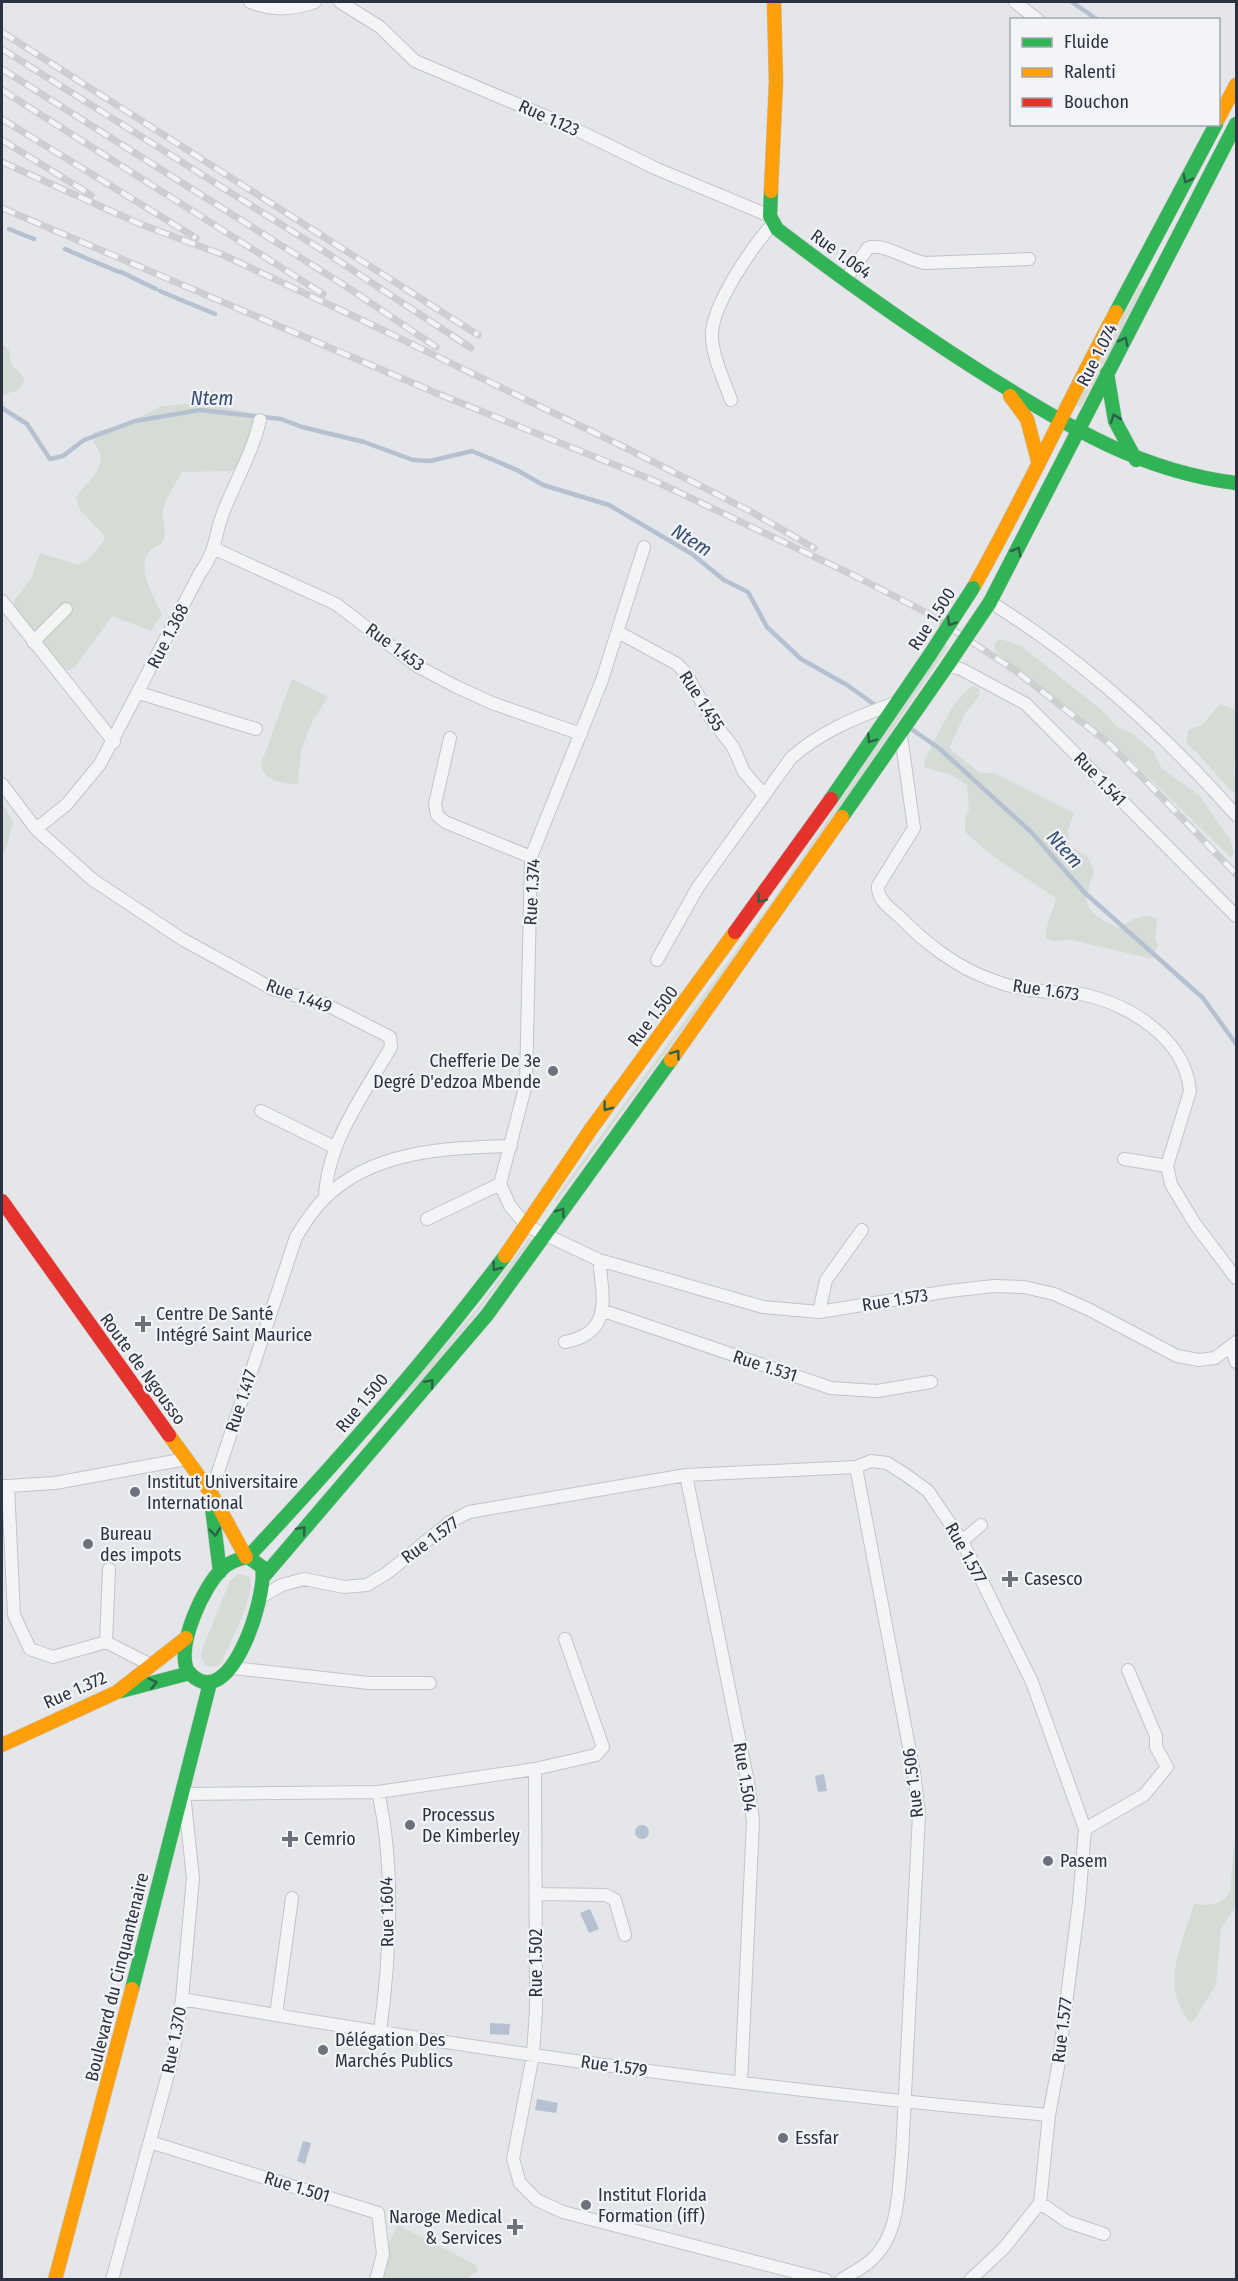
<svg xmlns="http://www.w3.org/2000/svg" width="1238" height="2281" viewBox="0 0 1238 2281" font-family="'Fira Sans Condensed',sans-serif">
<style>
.green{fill:#d5dcd5}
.water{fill:#b5c1d1}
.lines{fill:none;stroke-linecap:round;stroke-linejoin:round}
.stream{stroke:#b5c1d1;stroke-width:4.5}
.street-casing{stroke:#c2c4c7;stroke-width:14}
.fast-casing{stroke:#c2c4c7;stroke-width:15}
.slow-casing{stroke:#c2c4c7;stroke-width:15}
.jam-casing{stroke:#c2c4c7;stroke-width:15}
.street{stroke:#f3f4f6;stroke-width:12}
.fast{stroke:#30b455;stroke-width:14}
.slow{stroke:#ff9f0a;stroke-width:14}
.jam{stroke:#e5322d;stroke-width:14}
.rail-casing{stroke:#cdced0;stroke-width:7}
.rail{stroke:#f3f4f8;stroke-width:4.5;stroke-dasharray:14;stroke-linecap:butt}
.fast-bridge-casing{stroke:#c1c3c6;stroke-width:15;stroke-linecap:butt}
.fast-bridge{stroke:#30b455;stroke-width:14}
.oneway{stroke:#2d6048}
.poi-dot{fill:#6c717c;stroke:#f3f4f8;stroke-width:2}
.labels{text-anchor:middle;stroke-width:4.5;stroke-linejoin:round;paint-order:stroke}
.street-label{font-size:18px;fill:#2c3241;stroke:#f3f4f8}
.poi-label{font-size:18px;fill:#2c3241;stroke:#f3f4f8;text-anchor:start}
.water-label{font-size:20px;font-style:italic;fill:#384f73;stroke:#f3f4f8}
</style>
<rect width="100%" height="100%" fill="#e4e6e9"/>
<path class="green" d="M1140,285L1146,288L1081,407L1077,406L1078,398Z
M4,345L9,350L11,364L25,379L19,390L2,395V348Z
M203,403L255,414L243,460L232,471L182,472C176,483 166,497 163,510C162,519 166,529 164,538C163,545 156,545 151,550C134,565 154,598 162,614L151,631L112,616L75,667L69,670L62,669L18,614L13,602L31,579L40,553L78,565L91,557L104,541V535L80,510L76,497C91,478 112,464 93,442L94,432L127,424L161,406Z
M1001,639L1021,646L1104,712L1117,727L1132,733L1153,751L1162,769L1199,795L1230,839L1234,853L1231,858L1115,744L999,655L995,650V642Z
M945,645L948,647L778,899L556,1202L554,1200L775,897Z
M292,679L328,697L313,720L301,750L298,784C283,784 264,781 261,764Z
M973,686L980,689L979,696L966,712L949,748L980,773H994L1074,813L1068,831L1070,846L1088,857L1094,872C1081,906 1084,912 1119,928C1130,921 1143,911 1157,919L1155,939L1158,945L1152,959L1072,940L1052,941L1046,938C1044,928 1054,910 1056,898L990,854L965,832V818L969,811L967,785L950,774L925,768L924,761C936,739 952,699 973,686Z
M1220,704L1236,710V755L1233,772L1236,778V795C1218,779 1206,759 1186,743L1188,730L1202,725Z
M2,804L13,821L6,849L2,853Z
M529,1238L532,1240C513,1265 417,1396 396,1402L481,1304Z
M238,1574L250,1577C256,1595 229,1645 221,1663L213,1667L205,1665L201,1657L203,1647L230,1581Z
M1236,1829V1905L1221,1929L1216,1984L1195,2019L1190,2023C1159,1985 1182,1945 1194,1904C1208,1906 1222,1906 1230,1891Z
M398,2225L476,2265L478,2271L467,2279L369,2280Z"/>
<path class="water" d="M824,1774L827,1791L818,1792L815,1776Z
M635 1832a7 7 0 1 1 14 0a7 7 0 1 1-14 0Z
M590,1909L599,1929L589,1933L580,1913Z
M490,2023L510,2024L509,2035L490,2034Z
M537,2099L558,2103L556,2113L535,2110Z
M303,2141L311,2143L305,2164L297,2161Z"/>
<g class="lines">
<path class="stream" d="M1072,2L1098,20
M9,229L34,239
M65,249L86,258
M88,259L119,272
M121,272L156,289
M160,291L188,303
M191,304L215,314
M2,408L27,424L50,459L63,456L84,440L135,421L200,410L281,419L302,427L364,442L413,460L430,461L472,451L517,470L543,485L609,505L692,554L724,580L748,592L767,627L801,659L847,685L878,707
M910,728L940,749L1031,832L1085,893L1203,998L1236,1044"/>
<g class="street-casing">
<path id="street" d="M250,2C273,11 292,10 315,2
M340,2L380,27L415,61L571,127L657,169L770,216
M1015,2L1038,20
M846,279L868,248C882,242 908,260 925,263L1029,259
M731,400C724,380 711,354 712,333C713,304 753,245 773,224
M644,547L602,680L531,857L526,1084L500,1184L510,1206L527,1226L599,1260L763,1307L819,1312L949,1291L994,1286L1024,1287L1054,1294L1088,1309L1177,1356L1199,1360L1215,1358L1236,1342
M215,549L336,604L417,666L455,686L492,703L581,734
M2,601L114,742
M990,602C1083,659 1164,734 1236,815
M618,632L677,664L685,672L712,720L733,747L744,772L763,794
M33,642L66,609
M947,666L961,669L1026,704L1236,916
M139,693L256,729
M901,736L914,828L878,886C877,900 891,909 901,918C924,942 955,966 987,978C1006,986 1028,991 1049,992C1060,993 1071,992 1081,994C1129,1004 1185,1038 1190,1091L1167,1166L1171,1184L1195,1224L1236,1278
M450,738L435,804L437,815L445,822L531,857
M2,784L36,829L93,880L182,939L273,989L325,1004L390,1037L391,1047C364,1094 327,1142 325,1198
M36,829L67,804L100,764L200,573C218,549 214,533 225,508C237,478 253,451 260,420
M657,960L698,887L791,758C821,731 857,717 895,703
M261,1111L334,1147
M1124,1159L1167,1166
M427,1219L500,1184
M604,1311L831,1388L877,1391L931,1382
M819,1312L826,1280L862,1230
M565,1342C613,1333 603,1297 599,1260
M1231,1347L1236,1362
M686,1475L748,1782L753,1821L741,2083
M2,1486H8L14,1615L30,1649L53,1657L106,1642L151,1665
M8,1486L55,1483L186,1459
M211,1493L296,1237C304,1224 312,1211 323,1200C371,1150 447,1148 511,1146
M962,1541L981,1525
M261,1597L282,1585L304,1579L344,1587L367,1585L387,1573L450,1522L469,1512L686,1475L856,1467L871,1461L887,1463L906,1475L928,1491L962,1541L1032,1682L1085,1829L1079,1902L1058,2067L1049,2115L1040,2203L1004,2248L970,2280
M106,1642L109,1569
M233,1668L369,1683H430
M535,1769L596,1755L603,1747L565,1639
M378,1792C395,1865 390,1958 380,2032
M1085,1829L1144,1795L1167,1767L1156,1747V1736L1128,1670
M536,1894L606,1895L615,1900L625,1935
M182,1999C469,2049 759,2090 1049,2115
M276,2015L292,1898
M150,2142L378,2213L383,2254L376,2280
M1040,2203L1068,2222L1104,2234
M112,2280L173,2056L182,1999L193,1878L184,1794L378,1792L535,1769L536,2009L533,2055L513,2159L520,2183L537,2200L563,2212L826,2280
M841,2280C850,2274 861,2269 869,2262C900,2237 898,2191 902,2154L919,1814L914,1773L856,1467"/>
</g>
<g class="fast-casing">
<path id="fast" d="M771,191L770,216L777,229C845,281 914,330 987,376C1068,426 1139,471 1236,483
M1116,312L1216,124
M1107,373L1115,421L1136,460
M990,602L1236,124
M831,799L929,656
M842,817L947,666
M211,1500L220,1572
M248,1557C338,1461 426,1361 505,1256
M248,1557L262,1567C268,1595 228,1722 187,1670C177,1644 203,1587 222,1569C229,1562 238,1559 248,1557Z
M265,1575L487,1315L671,1060
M121,1691L190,1673
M132,1989L210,1683"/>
</g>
<g class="slow-casing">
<path id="slow" d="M1218,119L1236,85
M771,191L776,82L774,2
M1010,396L1027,419L1038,461
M973,588C1024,498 1067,403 1116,312
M671,1060L842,817
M505,1256L591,1129L735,932
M169,1435L211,1493L246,1557
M2,1745L117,1692L186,1638
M55,2280L132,1989"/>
</g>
<g class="jam-casing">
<path id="jam" d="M735,932L831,799
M2,1201L169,1435"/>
</g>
<use href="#street" class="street"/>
<use href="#fast" class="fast"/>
<use href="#slow" class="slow"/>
<use href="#jam" class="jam"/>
<g class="rail-casing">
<path id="rail" d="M2,32L478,335
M2,49L322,250L471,348
M2,69L347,287L436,347
M2,90L323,294
M2,119L196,238
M2,140L91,195
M2,162L140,224L221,254L366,322L626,448L750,511L814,548
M2,208L441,395L655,481L857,577L929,614L1016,671L1111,745L1236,874"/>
</g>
<use href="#rail" class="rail"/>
<g class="fast-bridge-casing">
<path id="fast-bridge" d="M929,656L973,588
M947,666L990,602"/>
</g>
<use href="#fast-bridge" class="fast-bridge"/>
</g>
<defs><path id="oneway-chevron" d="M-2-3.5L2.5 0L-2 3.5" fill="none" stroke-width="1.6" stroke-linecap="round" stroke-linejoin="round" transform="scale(1.5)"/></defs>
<g class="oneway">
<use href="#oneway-chevron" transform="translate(1187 179) rotate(117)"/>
<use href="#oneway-chevron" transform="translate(1124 341) rotate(-63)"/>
<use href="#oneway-chevron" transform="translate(1115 418) rotate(-109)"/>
<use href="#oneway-chevron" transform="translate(1017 551) rotate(-62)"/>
<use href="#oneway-chevron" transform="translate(951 622) rotate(123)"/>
<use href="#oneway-chevron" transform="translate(871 739) rotate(124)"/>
<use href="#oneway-chevron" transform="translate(761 899) rotate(126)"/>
<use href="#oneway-chevron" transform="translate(676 1054) rotate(-54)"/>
<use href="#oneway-chevron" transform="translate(607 1107) rotate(127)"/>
<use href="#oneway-chevron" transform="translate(561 1212) rotate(-54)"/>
<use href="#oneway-chevron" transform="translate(496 1267) rotate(127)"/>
<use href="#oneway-chevron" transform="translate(430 1383) rotate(-50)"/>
<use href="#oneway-chevron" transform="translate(302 1530) rotate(-50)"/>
<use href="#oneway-chevron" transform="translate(215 1532) rotate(83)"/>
<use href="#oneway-chevron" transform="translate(153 1683) rotate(-14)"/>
</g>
<g class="poi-dot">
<circle cx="553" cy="1071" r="6"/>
<path d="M140 1315h6v6h6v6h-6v6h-6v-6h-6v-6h6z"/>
<circle cx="135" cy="1492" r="6"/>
<circle cx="88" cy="1544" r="6"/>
<path d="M1007 1570h6v6h6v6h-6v6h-6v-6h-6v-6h6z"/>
<circle cx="410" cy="1825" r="6"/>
<path d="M287 1830h6v6h6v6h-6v6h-6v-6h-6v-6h6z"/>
<circle cx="1048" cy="1861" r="6"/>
<circle cx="323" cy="2050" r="6"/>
<circle cx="783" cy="2138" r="6"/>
<circle cx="586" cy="2205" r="6"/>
<path d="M512 2218h6v6h6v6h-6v6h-6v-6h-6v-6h6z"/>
</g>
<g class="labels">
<g class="street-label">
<text transform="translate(549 118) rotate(24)" y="6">Rue 1.123</text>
<text transform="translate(841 254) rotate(36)" y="6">Rue 1.064</text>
<text transform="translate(1097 355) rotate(-63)" y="6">Rue 1.074</text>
<text transform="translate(932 619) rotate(-57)" y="6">Rue 1.500</text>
<text transform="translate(168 636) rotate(-63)" y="6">Rue 1.368</text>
<text transform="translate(395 647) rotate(36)" y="6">Rue 1.453</text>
<text transform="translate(702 701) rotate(57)" y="6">Rue 1.455</text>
<text transform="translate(1100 779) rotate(46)" y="6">Rue 1.541</text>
<text transform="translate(532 892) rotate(-87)" y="6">Rue 1.374</text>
<text transform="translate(1046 990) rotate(8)" y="6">Rue 1.673</text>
<text transform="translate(299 996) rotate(20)" y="6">Rue 1.449</text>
<text transform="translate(653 1016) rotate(-53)" y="6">Rue 1.500</text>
<text transform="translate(895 1300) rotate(-9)" y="6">Rue 1.573</text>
<text transform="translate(765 1366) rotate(18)" y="6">Rue 1.531</text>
<text transform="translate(143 1369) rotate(54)" y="6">Route de Ngousso</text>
<text transform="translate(241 1401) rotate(-72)" y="6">Rue 1.417</text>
<text transform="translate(362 1403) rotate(-50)" y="6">Rue 1.500</text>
<text transform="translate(430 1540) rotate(-36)" y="6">Rue 1.577</text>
<text transform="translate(966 1553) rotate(61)" y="6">Rue 1.577</text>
<text transform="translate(75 1690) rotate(-24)" y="6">Rue 1.372</text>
<text transform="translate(745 1777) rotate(81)" y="6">Rue 1.504</text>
<text transform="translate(913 1783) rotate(-97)" y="6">Rue 1.506</text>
<text transform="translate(387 1912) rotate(-91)" y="6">Rue 1.604</text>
<text transform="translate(536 1963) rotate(-90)" y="6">Rue 1.502</text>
<text transform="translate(117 1977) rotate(-76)" y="6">Boulevard du Cinquantenaire</text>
<text transform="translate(1062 2030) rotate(-83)" y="6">Rue 1.577</text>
<text transform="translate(174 2040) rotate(-79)" y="6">Rue 1.370</text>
<text transform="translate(614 2066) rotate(8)" y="6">Rue 1.579</text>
<text transform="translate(297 2187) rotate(17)" y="6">Rue 1.501</text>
</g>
<g class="poi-label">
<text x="541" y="1067" text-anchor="end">Chefferie De 3e<tspan x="541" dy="21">Degré D'edzoa Mbende</tspan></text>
<text x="156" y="1320">Centre De Santé<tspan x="156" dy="21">Intégré Saint Maurice</tspan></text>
<text x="147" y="1488">Institut Universitaire<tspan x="147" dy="21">International</tspan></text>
<text x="100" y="1540">Bureau<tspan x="100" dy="21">des impots</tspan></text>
<text x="1024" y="1585">Casesco</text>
<text x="422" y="1821">Processus<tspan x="422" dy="21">De Kimberley</tspan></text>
<text x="304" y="1845">Cemrio</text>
<text x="1060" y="1867">Pasem</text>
<text x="335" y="2046">Délégation Des<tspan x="335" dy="21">Marchés Publics</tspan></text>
<text x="795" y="2144">Essfar</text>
<text x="598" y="2201">Institut Florida<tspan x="598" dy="21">Formation (iff)</tspan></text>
<text x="502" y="2223" text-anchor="end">Naroge Medical<tspan x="502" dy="21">&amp; Services</tspan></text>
</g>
<g class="water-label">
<text x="212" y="405">Ntem</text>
<text transform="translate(692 540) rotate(32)" y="7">Ntem</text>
<text transform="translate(1065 849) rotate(48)" y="7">Ntem</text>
</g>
</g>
<rect width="1238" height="2281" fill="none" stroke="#2c3241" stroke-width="6"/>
<rect x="1010" y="18" width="210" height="108" fill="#f3f4f8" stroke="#a3a6af" stroke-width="1.5"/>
<rect x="1022" y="38" width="30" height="9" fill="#30b455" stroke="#a3a6af" stroke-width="1.5"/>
<text x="1064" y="48" font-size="18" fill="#2c3241">Fluide</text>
<rect x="1022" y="68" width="30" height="9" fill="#ff9f0a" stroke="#a3a6af" stroke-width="1.5"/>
<text x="1064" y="78" font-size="18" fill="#2c3241">Ralenti</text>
<rect x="1022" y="98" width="30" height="9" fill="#e5322d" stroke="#a3a6af" stroke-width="1.5"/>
<text x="1064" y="108" font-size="18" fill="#2c3241">Bouchon</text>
</svg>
